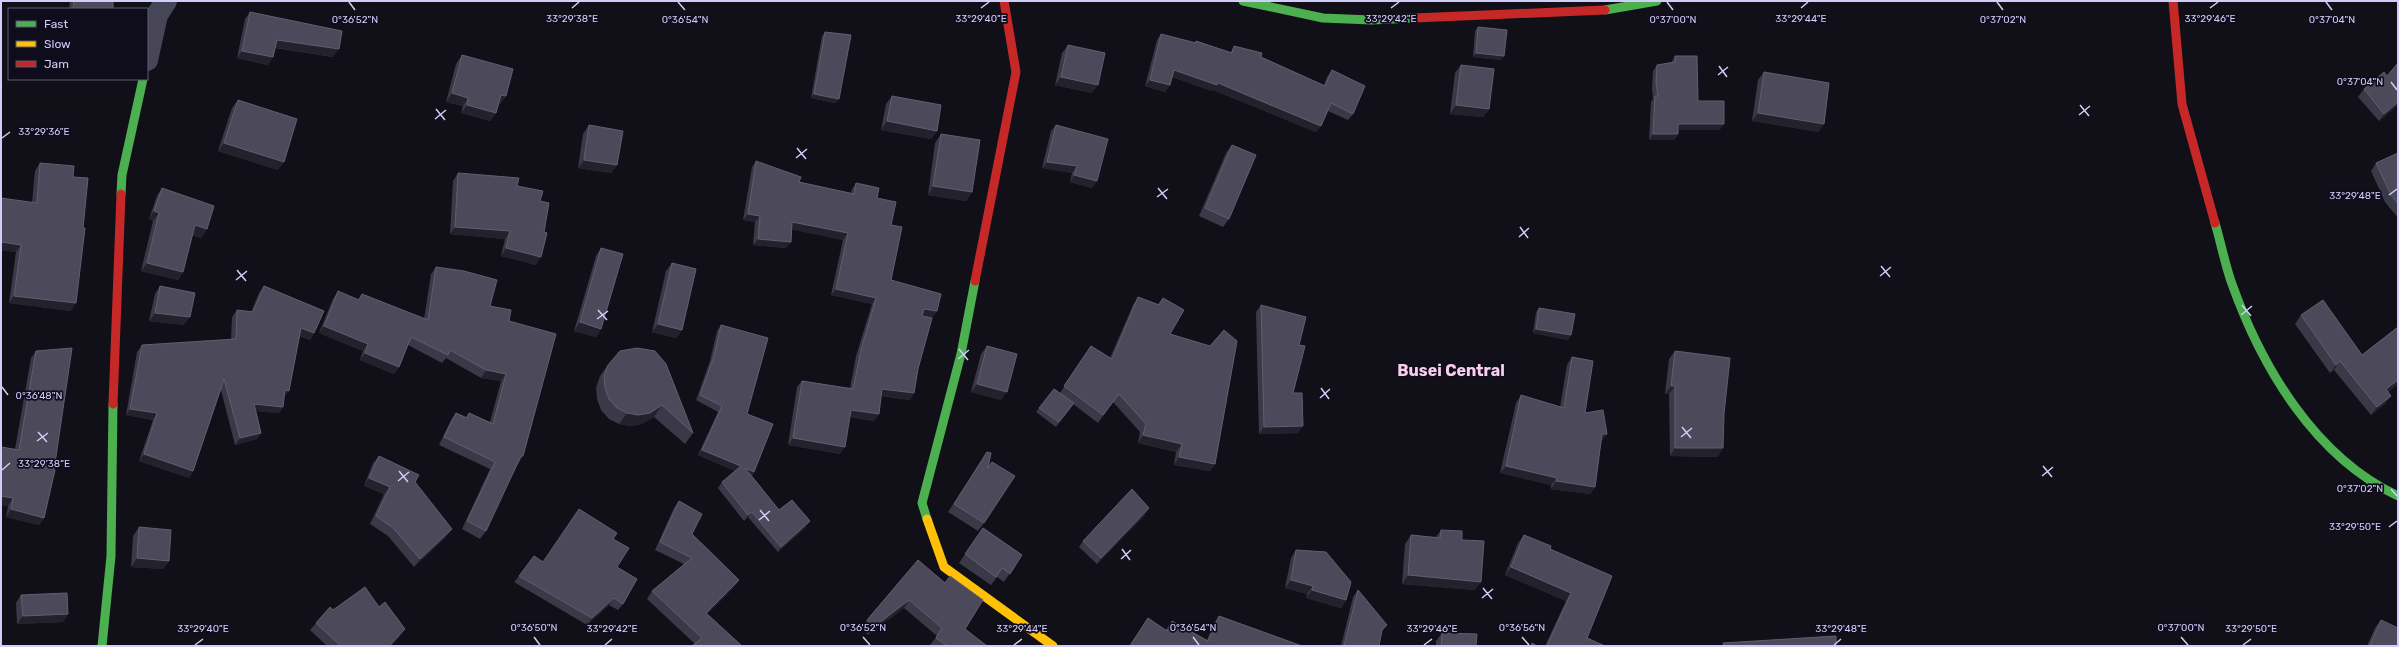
<svg xmlns="http://www.w3.org/2000/svg" width="2399" height="647" viewBox="0 0 2399 647" font-family="Rubik,sans-serif">
<style>
.lines{fill:none;stroke-linecap:round;stroke-linejoin:round}
.street{stroke:#464658;stroke-width:22}
.fast{stroke:#4caf50;stroke-width:9}
.slow{stroke:#ffc107;stroke-width:9}
.jam{stroke:#c62828;stroke-width:9}
.wall{fill:#3a3947}
.shaded-wall{fill:#23222c}
.building{fill:#4b495a;stroke:#605e73}
.ticks{fill:none;stroke:#d1cdf9;stroke-width:1.5}
.labels{text-anchor:middle;stroke-width:3.5;stroke-linejoin:round;paint-order:stroke}
.quarter-label{font-size:16px;font-weight:bold;fill:#facfec;stroke:#0f0d1b}
.ticks-label{font-size:10px;text-anchor:middle;fill:#d1cdf9;stroke:#0f0d1b;stroke-width:3.5;stroke-linejoin:round;paint-order:stroke}
</style>
<rect width="100%" height="100%" fill="#111018"/>
<g class="lines">
<path class="street" d="M147,60L157,15L166,1"/>
<path class="fast" d="M1243,1L1323,18L1371,20L1414,18
M1605,10L1657,1
M121,194L122,175L143,79
M2215,223C2221,243 2225,265 2232,284C2262,368 2315,457 2398,496
M927,519L922,503L961,354L975,281
M102,646L111,556L113,404"/>
<path class="slow" d="M927,519L944,567L1053,646"/>
<path class="jam" d="M2173,1L2182,104L2215,223
M1414,18L1605,10
M975,281L1016,72L1004,1
M113,404L121,194"/>
</g>
<path class="wall" d="M70,1H113V9H69Z
M250,12L333,57L275,48L273,57L268,65L237,58L245,19Z
M1478,27L1501,60L1473,57L1475,31Z
M825,32L836,103L811,98L822,36Z
M1161,34L1195,43L1196,41L1230,53L1234,46L1261,57L1324,85L1327,77L1332,70L1353,114L1348,120L1328,111L1321,126L1316,132L1213,90L1212,91L1172,77L1170,85L1165,92L1145,86L1157,40Z
M1068,45L1092,93L1055,85L1062,53Z
M462,55L506,96L500,104H499L496,113L490,121L461,113L463,106L446,102L456,64Z
M1675,56L1698,101L1720,130H1678V134L1674,140H1649L1651,102L1653,99L1652,89L1653,71L1657,65L1671,63Z
M2398,63V88L2397,89L2398,105L2379,121L2358,97L2364,89L2387,76Z
M1461,65L1489,109L1483,117L1450,114L1455,73Z
M1764,72L1819,132L1752,121L1758,80Z
M892,96L937,131L931,139L881,130L886,104Z
M238,100L278,170L218,151L232,108Z
M589,125L617,165L611,173L578,168L583,134Z
M1056,125L1097,181L1092,188L1070,182L1072,173L1042,168L1051,131Z
M941,134L972,192L966,201L928,195L935,143Z
M1232,145L1229,219L1223,227L1199,216L1226,153Z
M2398,153V218L2385,202L2371,171L2376,163Z
M756,161L799,182L851,193L852,189L856,183L877,198L891,225V280L937,311L932,318L922,316L918,369L914,393L910,400L881,396L879,414L874,421L850,417L840,454L788,445L797,387L802,381L850,388L856,356L872,304L831,295L843,240L792,229L791,242L786,248L753,245L755,222L743,220L752,167Z
M40,163L73,177L71,311L9,303L16,252L1,250V198L32,203L35,171Z
M458,173L517,186L540,201L536,265L501,256L505,239L450,234L453,181Z
M162,188L207,229L201,238L192,235L183,272L178,280L141,271L153,221L149,219L157,196Z
M601,248V329L596,337L574,331L596,256Z
M672,263L682,330L676,338L652,332L666,271Z
M436,267L490,306L509,321L523,456L518,464H517L486,531L480,539L462,529L490,469L439,445L451,420L456,413L466,417L469,413L490,422L501,381L481,378L446,358L442,363L408,345L399,367L394,374L360,360L363,351L319,333L333,299L338,291L358,300L362,294L424,319L431,274Z
M160,286L184,325L149,321L155,294Z
M264,286L314,333L310,340L300,336L284,397L283,407L279,413L256,411L261,433L257,439L235,445L221,390L193,471L189,478L139,461L153,420L126,415L137,352L142,345L231,340L232,317L237,310L251,312L259,293Z
M1138,297L1158,304L1163,298L1170,334L1215,464L1210,471L1174,465L1176,452L1138,443L1140,432L1113,402L1098,423L1073,404L1056,427L1036,412L1054,389L1060,393L1091,346L1110,358L1133,305Z
M1261,305L1299,345L1293,393L1298,433L1259,434L1256,312Z
M1539,308L1568,340L1533,333L1536,312Z
M2301,315L2362,355L2398,327V384L2388,392L2385,404L2371,415L2334,370L2330,373L2295,324Z
M721,325L747,414L754,472L752,476L779,510L806,527L778,552L748,517L744,521L718,488L722,482L735,471L698,455L718,412L696,400L710,361L717,331Z
M987,346L1001,400L971,392L981,354Z
M36,351L44,518L39,525L6,517L8,506L1,505V447L15,449L31,358Z
M620,351L693,433L685,444L654,417L642,424L631,426L619,424L609,419L601,410L597,399L596,388L600,376L608,365Z
M1675,351L1718,457L1670,456L1669,394H1665L1669,359Z
M1572,357L1585,413L1607,434L1601,441L1595,487L1590,494L1551,489V485L1500,473L1516,403L1521,395L1560,407L1567,365Z
M987,452L988,468L984,523L978,531L948,512Z
M379,456L415,482L446,537L414,567L388,536L370,524L384,494L364,486L373,463Z
M679,501L692,534L739,580L734,587L707,614L742,646L695,644L647,599L652,591L684,564L655,550L674,508Z
M1145,515L1097,564L1079,547L1083,541Z
M139,527L169,561L163,569L131,567L133,536Z
M983,528L1022,555L1004,582L997,577L991,585L959,563Z
M1441,530L1462,540L1475,590L1402,584L1405,544L1411,535L1436,537Z
M1524,535L1550,549L1612,576L1587,638L1605,646H1545L1566,601L1505,575L1518,543Z
M613,539L623,604L618,610L609,605L587,625L514,582L519,576L543,561Z
M1296,550L1346,600L1341,608L1306,598L1307,594L1285,588L1291,558Z
M918,560L965,629L987,646H932L930,645L937,636L904,608L868,635L862,628L867,620Z
M1358,590L1382,632L1381,633L1379,646H1341L1353,597Z
M21,595L68,614L63,622L17,624L16,603Z
M333,610L400,636L391,646H327L310,630L316,623Z
M1219,616L1302,646H1129L1148,618L1166,630L1172,621L1207,640L1214,623Z
M2381,620L2398,646H2367L2375,628Z
M1442,633L1476,646H1436V641Z"/>
<path class="shaded-wall" d="M277,40L339,49L333,57L272,47Z
M242,51L273,57L268,65L237,58Z
M1476,53L1504,56L1501,60L1473,57Z
M1174,70L1218,83L1321,126L1316,132L1213,90L1212,91L1169,76Z
M1061,77L1098,85L1092,93L1055,85Z
M1150,80L1170,85L1165,92L1145,86Z
M452,93L468,98L463,106L446,102Z
M814,94L839,99L836,103L811,98Z
M501,95L506,96L500,104L495,103Z
M2398,102V105L2379,121L2384,114Z
M467,105L496,113L490,121L461,113Z
M1456,105L1489,109L1483,117L1450,114Z
M1758,113L1824,124L1819,132L1752,121Z
M887,121L937,131L931,139L881,130Z
M1678,124H1724L1720,130H1674Z
M1653,134H1678L1674,140H1649Z
M224,143L284,162L278,170L218,151Z
M584,160L617,165L611,173L578,168Z
M1047,162L1077,166L1072,173L1042,168Z
M1074,175L1097,181L1092,188L1070,182Z
M933,186L972,192L966,201L928,195Z
M154,211L159,213L153,221L149,219Z
M748,214L760,216L755,222L743,220Z
M792,222L848,233L843,240L788,229Z
M195,225L207,229L201,238L189,233Z
M455,227L510,231L505,239L450,234Z
M758,239L791,242L786,248L753,245Z
M1,242L21,245L16,252L1,250Z
M506,248L541,257L536,265L501,256Z
M147,263L183,272L178,280L141,271Z
M836,289L876,298L872,304L831,295Z
M14,296L76,303L71,311L9,303Z
M924,309L937,311L932,318L919,315Z
M155,313L190,317L184,325L149,321Z
M580,322L601,329L596,337L574,331Z
M658,324L682,330L676,338L652,332Z
M324,326L368,344L363,351L319,333Z
M301,328L314,333L310,340L297,334Z
M1536,329L1571,335L1568,340L1533,333Z
M365,353L399,367L394,374L360,360Z
M2340,361L2334,370L2330,373L2336,365Z
M486,370L506,374L501,381L481,378Z
M2398,380V384L2380,397L2386,389Z
M977,384L1007,392L1001,400L971,392Z
M1671,386H1675L1669,394H1665Z
M882,389L914,393L910,400L878,395Z
M285,390L289,391L284,397H280Z
M2391,396L2385,404L2371,415L2377,407Z
M254,404L283,407L279,413L249,411Z
M662,405L654,417L642,424L631,426L619,424L627,413Z
M130,409L157,413L153,420L126,415Z
M851,410L879,414L874,421L846,416Z
M1303,426L1298,433L1259,434L1264,427Z
M261,433L257,439L235,445L240,438Z
M1602,434H1607L1602,441L1597,442Z
M1143,435L1182,444L1176,452L1138,443Z
M793,438L845,447L840,454L788,445Z
M1675,448H1723L1718,457L1670,456Z
M702,450L741,466L737,472L698,455Z
M144,454L193,471L189,478L139,461Z
M521,456H523L518,464L516,463Z
M1179,457L1215,464L1210,471L1174,465Z
M1506,466L1557,478L1551,485L1500,473Z
M745,468L754,472L750,478Z
M369,478L390,487L384,494L364,486Z
M1556,481L1595,487L1590,494L1551,489Z
M1,496L13,498L8,506L1,505Z
M1149,508L1145,515L1097,564L1101,558Z
M11,509L44,518L39,525L6,517Z
M752,512L748,517L744,521L748,515Z
M810,521L806,527L778,552L781,547Z
M452,529L446,537L414,567L420,559Z
M137,558L169,561L163,569L131,567Z
M1511,567L1571,593L1566,601L1505,575Z
M1408,575L1481,582L1475,590L1402,584Z
M739,580L734,587L700,620L706,613Z
M1291,580L1313,586L1307,594L1285,588Z
M1312,590L1346,600L1341,608L1306,598Z
M614,598L609,605L587,625L592,618Z
M909,600L904,608L868,635L874,627Z
M68,614L63,622L17,624L23,616Z
M1387,625L1382,632L1377,636L1382,630Z
M405,629L400,636L391,646H389Z"/>
<path class="building" d="M74,1H113V9H73Z
M250,12L342,31L339,49L277,40L273,57L242,51Z
M1478,27L1507,30L1504,56L1476,53Z
M825,32L851,35L839,99L814,94Z
M1161,34L1196,43V41L1232,53L1234,46L1262,53L1261,57L1325,86L1332,70L1365,86L1353,114L1331,103L1321,126L1218,83L1217,85L1174,70L1170,85L1150,80Z
M1068,45L1105,53L1098,85L1061,77Z
M462,55L513,69L506,96L501,95L496,113L467,105L468,98L452,93Z
M1675,56H1697L1698,101H1724V124H1678V134H1653L1655,96H1658L1656,83L1657,65L1675,62Z
M2398,63V85L2396,87L2398,90V102L2384,114L2364,89L2384,72L2387,76Z
M1461,65L1494,69L1489,109L1456,105Z
M1764,72L1829,83L1824,124L1758,113Z
M892,96L941,105L937,131L887,121Z
M238,100L297,119L284,162L224,143Z
M589,125L623,131L617,165L584,160Z
M1056,125L1108,139L1097,181L1074,175L1077,166L1047,162Z
M941,134L980,140L972,192L933,186Z
M1232,145L1256,155L1229,219L1205,208Z
M2398,153V204L2391,195L2376,163Z
M756,161L801,177L799,182L854,194L856,183L879,188L877,198L896,202L891,225L902,227L891,280L941,294L937,311L924,309L922,316L932,318L918,369L914,393L882,389L879,414L851,410L845,447L793,438L802,381L853,389L861,350L876,298L836,289L848,233L792,222L791,242L758,239L760,216L748,214Z
M40,163L74,166L73,177L88,178L83,228H85L76,303L14,296L21,245L1,242V198L37,203Z
M458,173L519,178L517,186L543,191L540,201L549,203L544,232L547,233L541,257L506,248L510,231L455,227Z
M162,188L214,206L207,229L195,225L183,272L147,263L159,213L154,211Z
M601,248L623,254L601,329L580,322Z
M672,263L696,269L682,330L658,324Z
M436,267L464,271L497,280L490,306L511,310L509,321L556,334L523,456H521L486,531L467,521L495,462L444,437L456,413L467,418L469,413L493,424L506,374L486,370L450,350L448,355L411,337L399,367L365,353L368,344L324,326L338,291L359,300L362,294L428,320Z
M160,286L195,293L190,317L155,313Z
M264,286L324,311L314,333L301,328L289,391L285,390L283,407L254,404L261,433L240,438L224,379L193,471L144,454L157,413L130,409L142,345L236,339L237,310L253,312Z
M1138,297L1159,305L1163,298L1184,310L1170,334L1210,346L1224,330L1237,341L1215,464L1179,457L1182,444L1143,435L1146,424L1119,394L1103,415L1064,386L1091,346L1112,359Z
M2323,300L2362,355L2398,327V380L2386,389L2391,396L2377,407L2340,361L2336,365L2301,315Z
M1261,305L1306,317L1299,345L1305,346L1293,393H1302L1303,426L1264,427Z
M1539,308L1575,314L1571,335L1536,329Z
M721,325L768,338L747,414L773,424L754,472L745,468L779,510L792,500L810,521L781,547L752,512L748,515L722,482L741,466L702,450L722,406L700,395L714,356Z
M987,346L1017,354L1007,392L977,384Z
M72,348L54,470H55L44,518L11,509L13,498L1,496V447L19,450L36,351Z
M637,348L655,351L666,364L693,433L662,405L650,413L638,415L627,413L617,408L609,399L605,388L604,376L608,365L620,351Z
M1675,351L1730,358L1724,414L1723,448H1675V386H1671Z
M1572,357L1593,361L1585,413L1603,410L1607,434H1602L1595,487L1556,481L1557,478L1506,466L1521,395L1564,408Z
M1054,389L1074,403L1059,422L1039,408Z
M987,452L991,453L988,468L992,462L1015,476L984,523L954,504Z
M379,456L419,475L415,482L452,529L420,559L393,528L376,516L390,487L369,478Z
M1132,489L1149,508L1101,558L1083,541Z
M679,501L702,514L692,534L739,580L706,613L742,646H692L702,638L652,591L692,558L660,542Z
M579,509L617,533L613,539L629,548L617,567L637,579L623,604L614,598L592,618L519,576L534,556L543,562Z
M139,527L171,530L169,561L137,558Z
M983,528L1022,555L1010,574L1002,568L996,577L965,554Z
M1441,530L1462,531V540L1484,541L1481,582L1408,575L1411,535L1440,538Z
M1524,535L1551,546L1550,549L1612,576L1587,638L1605,646H1547L1571,593L1511,567Z
M1296,550L1326,552L1351,582L1346,600L1312,590L1313,586L1291,580Z
M918,560L945,583L950,576L983,600L965,629L987,646H947L936,638L942,628L909,600L874,627L867,620Z
M365,587L379,607L385,602L405,629L389,646H341L316,623L330,607L333,610Z
M1358,590L1387,625L1382,630L1379,646H1344Z
M67,593L68,614L23,616L21,595Z
M1219,616L1302,646H1130L1148,618L1167,631L1172,621L1208,641Z
M2381,620L2398,628V646H2372L2370,645Z
M1442,633L1477,634L1476,646H1441Z
M1836,636V646H1724L1723,643Z
M1532,643L1537,646H1531Z"/>
<path class="ticks" d="M349,2L355,10M678,2L685,10M1667,2L1673,10M1997,2L2003,10M2326,2L2332,10M572,8L579,2M981,8L989,2M1391,8L1399,2M1801,8L1808,2M2210,8L2218,2M1719,66L1727,77M1718,75L1728,67M2391,82L2397,90M2080,105L2089,116M436,109L445,120M2079,115L2090,106M435,119L446,110M2,138L10,132M797,148L806,159M796,158L807,149M1158,188L1167,199M2389,195L2397,189M1157,197L1168,189M1520,227L1528,238M1519,237L1529,228M1881,266L1890,277M237,270L246,281M1880,276L1891,267M236,280L247,271M2242,305L2251,316M598,310L607,320M2241,315L2252,306M597,319L608,311M959,349L968,360M958,359L969,350M2,387L8,395M1321,388L1329,399M1320,398L1330,389M1682,427L1691,438M38,432L47,442M1681,437L1692,428M37,441L48,433M2043,466L2052,477M2,470L10,463M399,471L408,482M2042,476L2053,467M398,481L409,472M2391,489L2397,496M760,510L769,521M759,520L770,511M2389,527L2397,521M1122,549L1130,560M1121,559L1131,550M1483,588L1492,599M1482,598L1493,589M534,637L540,645M863,637L870,645M1193,637L1199,645M1522,637L1529,645M2181,637L2188,645M195,645L203,639M605,645L612,639M1014,645L1022,639M1424,645L1432,639M1834,645L1841,639M2243,645L2251,639"/>
<g class="labels">
<g class="quarter-label">
<text x="1451" y="376">Busei Central</text>
</g>
</g>
<g class="ticks-label">
<text x="572" y="22">33°29'38"E</text>
<text x="981" y="22">33°29'40"E</text>
<text x="1391" y="22">33°29'42"E</text>
<text x="1801" y="22">33°29'44"E</text>
<text x="2210" y="22">33°29'46"E</text>
<text x="2332" y="23">0°37'04"N</text>
<text x="355" y="23">0°36'52"N</text>
<text x="685" y="23">0°36'54"N</text>
<text x="2003" y="23">0°37'02"N</text>
<text x="1673" y="23">0°37'00"N</text>
<text x="2360" y="85">0°37'04"N</text>
<text x="44" y="135">33°29'36"E</text>
<text x="2355" y="199">33°29'48"E</text>
<text x="39" y="399">0°36'48"N</text>
<text x="44" y="467">33°29'38"E</text>
<text x="2360" y="492">0°37'02"N</text>
<text x="2355" y="530">33°29'50"E</text>
<text x="534" y="631">0°36'50"N</text>
<text x="863" y="631">0°36'52"N</text>
<text x="1193" y="631">0°36'54"N</text>
<text x="1522" y="631">0°36'56"N</text>
<text x="2181" y="631">0°37'00"N</text>
<text x="203" y="632">33°29'40"E</text>
<text x="612" y="632">33°29'42"E</text>
<text x="1022" y="632">33°29'44"E</text>
<text x="1432" y="632">33°29'46"E</text>
<text x="1841" y="632">33°29'48"E</text>
<text x="2251" y="632">33°29'50"E</text>
</g>
<rect width="2399" height="647" fill="none" stroke="#d1cdf9" stroke-width="4"/>
<rect x="8" y="8" width="140" height="72" fill="#0f0d1b" stroke="#5d5a74"/>
<rect x="16" y="21" width="20" height="6" fill="#4caf50" stroke="#5d5a74"/>
<text x="44" y="28" font-size="12" fill="#d1cdf9">Fast</text>
<rect x="16" y="41" width="20" height="6" fill="#ffc107" stroke="#5d5a74"/>
<text x="44" y="48" font-size="12" fill="#d1cdf9">Slow</text>
<rect x="16" y="61" width="20" height="6" fill="#c62828" stroke="#5d5a74"/>
<text x="44" y="68" font-size="12" fill="#d1cdf9">Jam</text>
</svg>
